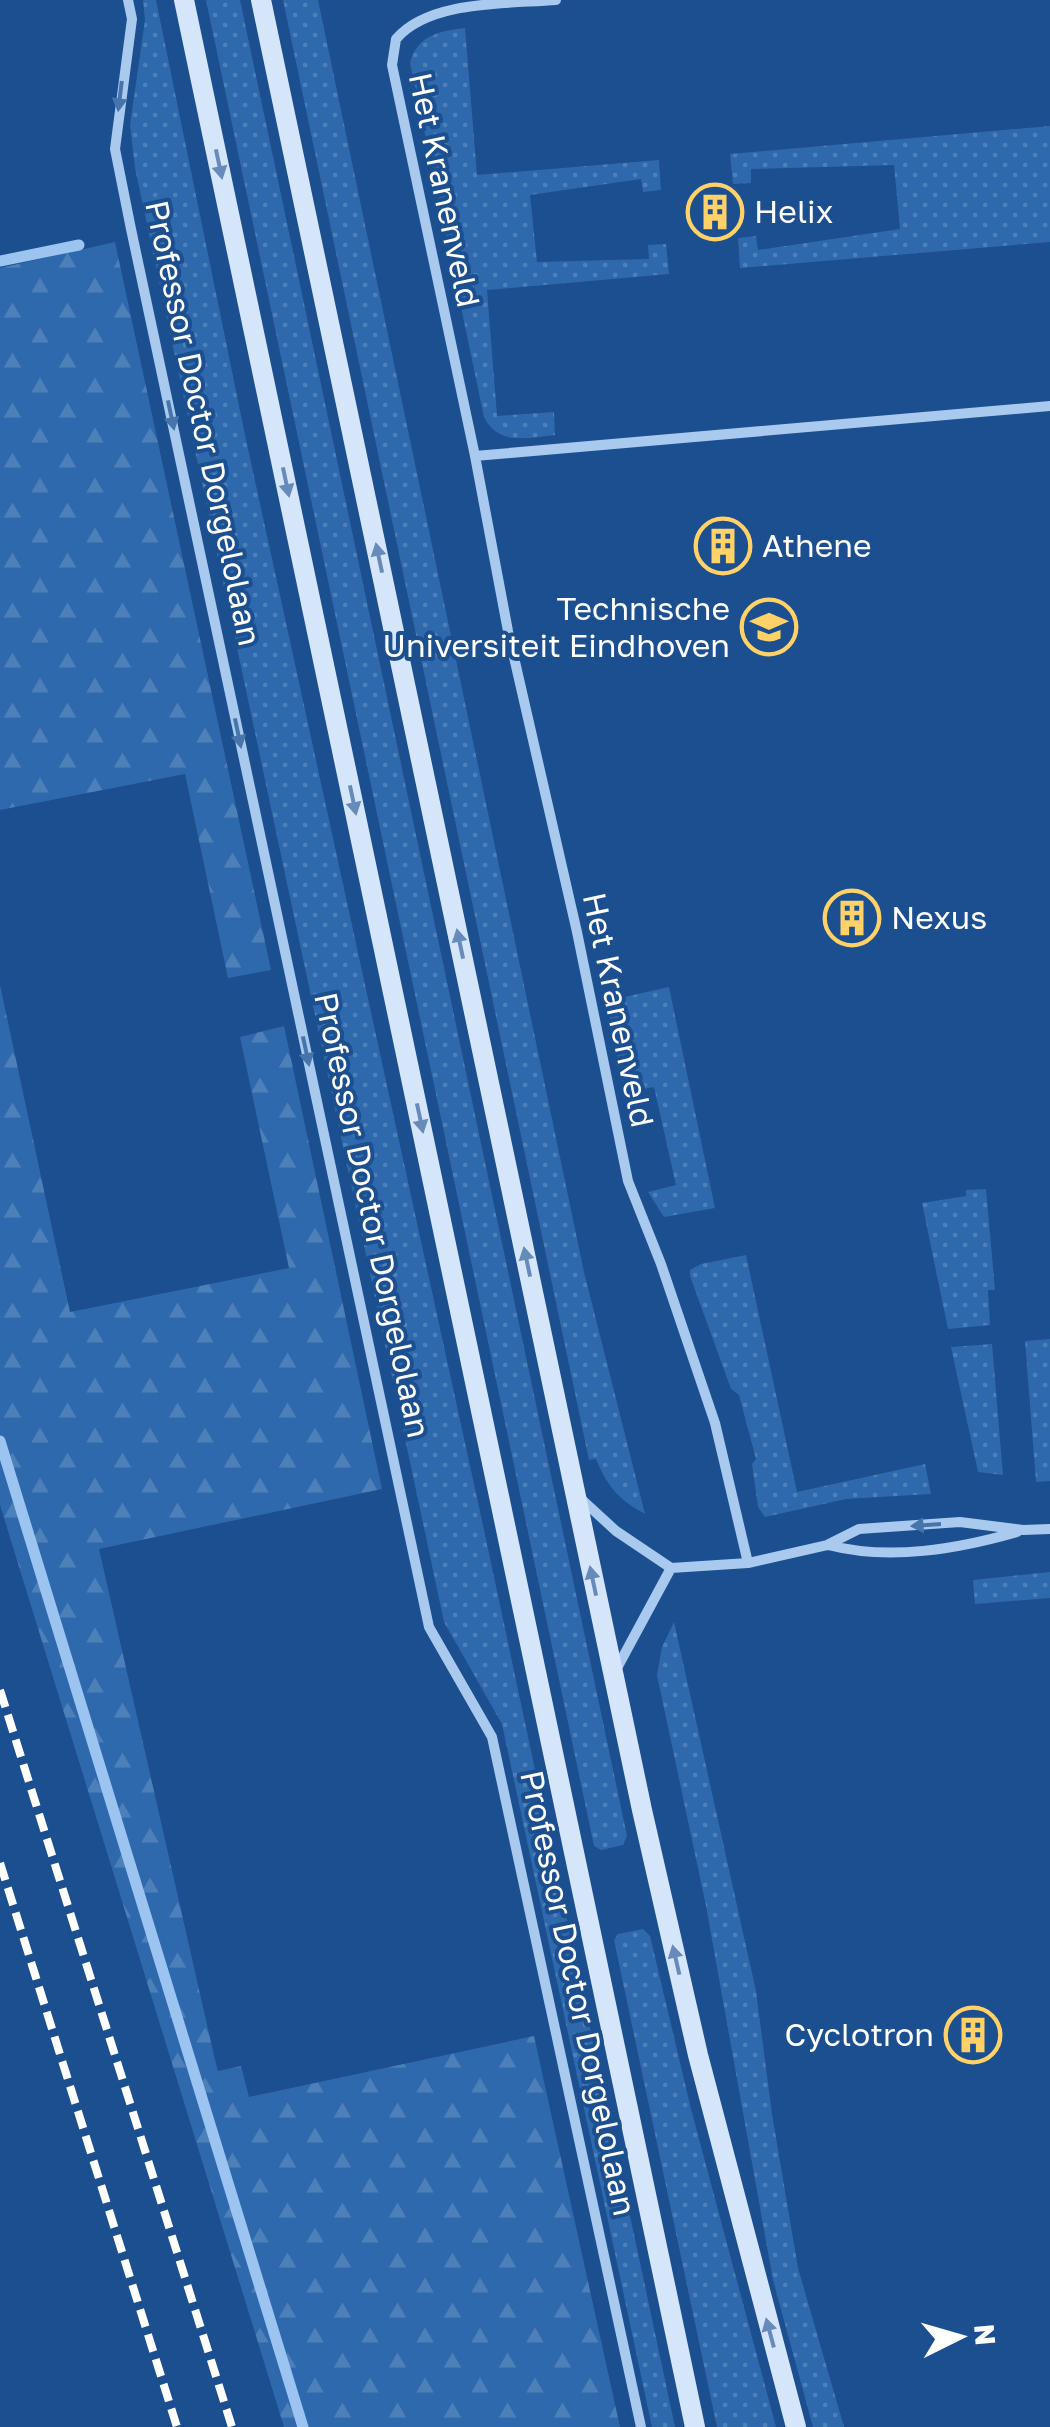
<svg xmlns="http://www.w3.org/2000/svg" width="1050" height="2427" viewBox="0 0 1050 2427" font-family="'Golos Text',sans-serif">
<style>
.grass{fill:url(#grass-dots)}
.forest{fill:url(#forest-firs)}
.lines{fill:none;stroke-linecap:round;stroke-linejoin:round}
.stream{stroke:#9cc4f0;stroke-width:11}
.street{stroke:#a9c9ee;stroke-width:10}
.secondary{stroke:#d6e6fa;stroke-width:20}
.rail{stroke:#fff;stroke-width:8;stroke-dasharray:18 8;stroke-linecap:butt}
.oneway{fill:#4674ac}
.oneway2{fill:#668bba}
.labels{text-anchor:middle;stroke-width:8;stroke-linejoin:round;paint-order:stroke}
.street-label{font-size:32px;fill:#fff;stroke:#1b4f8f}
.poi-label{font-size:32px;fill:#fff;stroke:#1b4f8f;text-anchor:start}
</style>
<defs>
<pattern id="grass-dots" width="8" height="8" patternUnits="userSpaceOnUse" patternTransform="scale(2.5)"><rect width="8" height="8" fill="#2e69ad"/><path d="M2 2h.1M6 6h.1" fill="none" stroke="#4d80b9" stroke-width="1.8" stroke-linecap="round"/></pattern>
<pattern id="forest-firs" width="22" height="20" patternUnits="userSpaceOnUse" patternTransform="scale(2.5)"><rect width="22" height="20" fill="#2e69ad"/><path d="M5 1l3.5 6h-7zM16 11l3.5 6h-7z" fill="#4d80b9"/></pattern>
</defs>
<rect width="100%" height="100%" fill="#1b4f8f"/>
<path class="grass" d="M143,0H156L245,435L484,1530L675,2427H652L502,1724L444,1622L135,168L130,125L145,20Z
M206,0H240L627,1836L623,1845L601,1850L594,1846Z
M283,0H318L584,1272L645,1514C619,1500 607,1486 596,1459L589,1460Z
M465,28L477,175L659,160L661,190L643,192L641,179L530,195L537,262L649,259L648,245L666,244L669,274L487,290L497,416L554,412L555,435C528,438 498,446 484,417L410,63C417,35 440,31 465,28Z
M1050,126V242L740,268L738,238L756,236L758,250L900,229L894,165L751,169V183L733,184L730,154Z
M669,987L715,1208L664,1217L648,1192L676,1185L654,1087L625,1093L607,1006L611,1000Z
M986,1189L995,1290H988L990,1325L948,1329L922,1203L966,1196V1190Z
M746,1255L797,1492L925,1464L931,1494L846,1499L765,1517L758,1507L752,1464L756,1459L739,1395L731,1389L690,1276V1270L701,1264Z
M1050,1339V1481L1036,1482L1025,1341Z
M992,1344L1003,1475L978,1472L951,1347Z
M1050,1572V1598L975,1604L973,1580Z
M674,1622L756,1991L772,2114L798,2268L844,2427H813L773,2280L706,1906L657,1675L662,1647Z
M643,1929L650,1936L691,2109L776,2427H717L614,1940L618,1934Z"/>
<path class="forest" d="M115,242L271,970L228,978L185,774L0,810V268Z
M0,985L70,1312L289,1268L240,1037L284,1026L382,1489L99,1549L215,2060L218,2071L241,2066L249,2097L534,2036L620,2427H284L0,1505Z"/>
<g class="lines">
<path class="stream" d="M0,261L79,245
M0,1441L303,2427"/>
<path class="street" d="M128,0L132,19L115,149L131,229L429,1627L492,1737L641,2427
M556,0C507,4 429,0 396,39L392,65L475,456L508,631L577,932L628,1181L661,1264L715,1423L748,1563
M475,456L1050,406
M580,1498L616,1531L671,1568L748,1563L827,1545L859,1529L960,1522L1023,1530L1050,1529
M828,1545C890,1561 957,1549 1017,1532
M617,1668L671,1568"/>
<path class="secondary" d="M184,0L695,2427
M261,0L642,1810L698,2055L796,2427"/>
<path class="rail" d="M0,1690L232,2427
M0,1863L177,2427"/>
</g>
<defs><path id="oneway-solid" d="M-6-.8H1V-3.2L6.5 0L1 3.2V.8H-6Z" transform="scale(2.5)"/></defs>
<g class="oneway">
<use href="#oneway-solid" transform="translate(120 96) rotate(97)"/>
<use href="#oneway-solid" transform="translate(171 415) rotate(78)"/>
<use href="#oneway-solid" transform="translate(238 733) rotate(78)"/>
<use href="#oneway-solid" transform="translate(306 1051) rotate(78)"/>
<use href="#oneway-solid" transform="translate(926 1525) rotate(176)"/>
</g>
<g class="oneway2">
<use href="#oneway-solid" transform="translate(219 164) rotate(78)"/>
<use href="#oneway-solid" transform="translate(286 482) rotate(78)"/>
<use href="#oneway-solid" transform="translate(379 558) rotate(-102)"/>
<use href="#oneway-solid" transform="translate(353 800) rotate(78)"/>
<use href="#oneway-solid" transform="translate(460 944) rotate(-102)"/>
<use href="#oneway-solid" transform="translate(420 1118) rotate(78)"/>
<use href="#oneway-solid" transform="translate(527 1262) rotate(-102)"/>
<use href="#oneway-solid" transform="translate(593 1581) rotate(-102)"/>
<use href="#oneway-solid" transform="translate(676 1960) rotate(-103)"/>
<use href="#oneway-solid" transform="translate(770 2333) rotate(-105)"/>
</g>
<defs>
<g id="building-ring" transform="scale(2.875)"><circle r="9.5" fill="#1b4f8f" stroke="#ffd166" stroke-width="1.5"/><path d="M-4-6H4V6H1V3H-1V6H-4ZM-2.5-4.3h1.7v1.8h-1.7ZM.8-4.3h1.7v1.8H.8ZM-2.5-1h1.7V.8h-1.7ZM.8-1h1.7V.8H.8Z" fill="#ffd166"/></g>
<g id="university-ring" transform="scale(2.875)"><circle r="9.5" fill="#1b4f8f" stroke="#ffd166" stroke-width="1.5"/><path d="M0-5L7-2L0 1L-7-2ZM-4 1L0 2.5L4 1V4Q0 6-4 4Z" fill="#ffd166"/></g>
</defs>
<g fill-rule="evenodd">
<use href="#building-ring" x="715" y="212"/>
<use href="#building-ring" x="723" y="546"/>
<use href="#university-ring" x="769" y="627"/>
<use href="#building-ring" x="852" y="918"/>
<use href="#building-ring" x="973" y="2035"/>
</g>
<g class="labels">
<g class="street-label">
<text transform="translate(444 190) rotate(78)" y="11">Het Kranenveld</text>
<text transform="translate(203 423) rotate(78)" y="11">Professor Doctor Dorgelolaan</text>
<text transform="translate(618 1010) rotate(78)" y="11">Het Kranenveld</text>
<text transform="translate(372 1215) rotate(78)" y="11">Professor Doctor Dorgelolaan</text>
<text transform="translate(578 1993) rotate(78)" y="11">Professor Doctor Dorgelolaan</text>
</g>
<g class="poi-label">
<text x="754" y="223">Helix</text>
<text x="762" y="557">Athene</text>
<text x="730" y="620" text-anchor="end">Technische<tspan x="730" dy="37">Universiteit Eindhoven</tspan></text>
<text x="891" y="929">Nexus</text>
<text x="934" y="2046" text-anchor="end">Cyclotron</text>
</g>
</g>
<g transform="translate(960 2337) rotate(85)" stroke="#1b4f8f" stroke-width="8" paint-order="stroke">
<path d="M0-8L18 38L0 25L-18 38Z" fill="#ffffff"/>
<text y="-15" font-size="28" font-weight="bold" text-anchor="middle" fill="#ffffff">N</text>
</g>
</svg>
